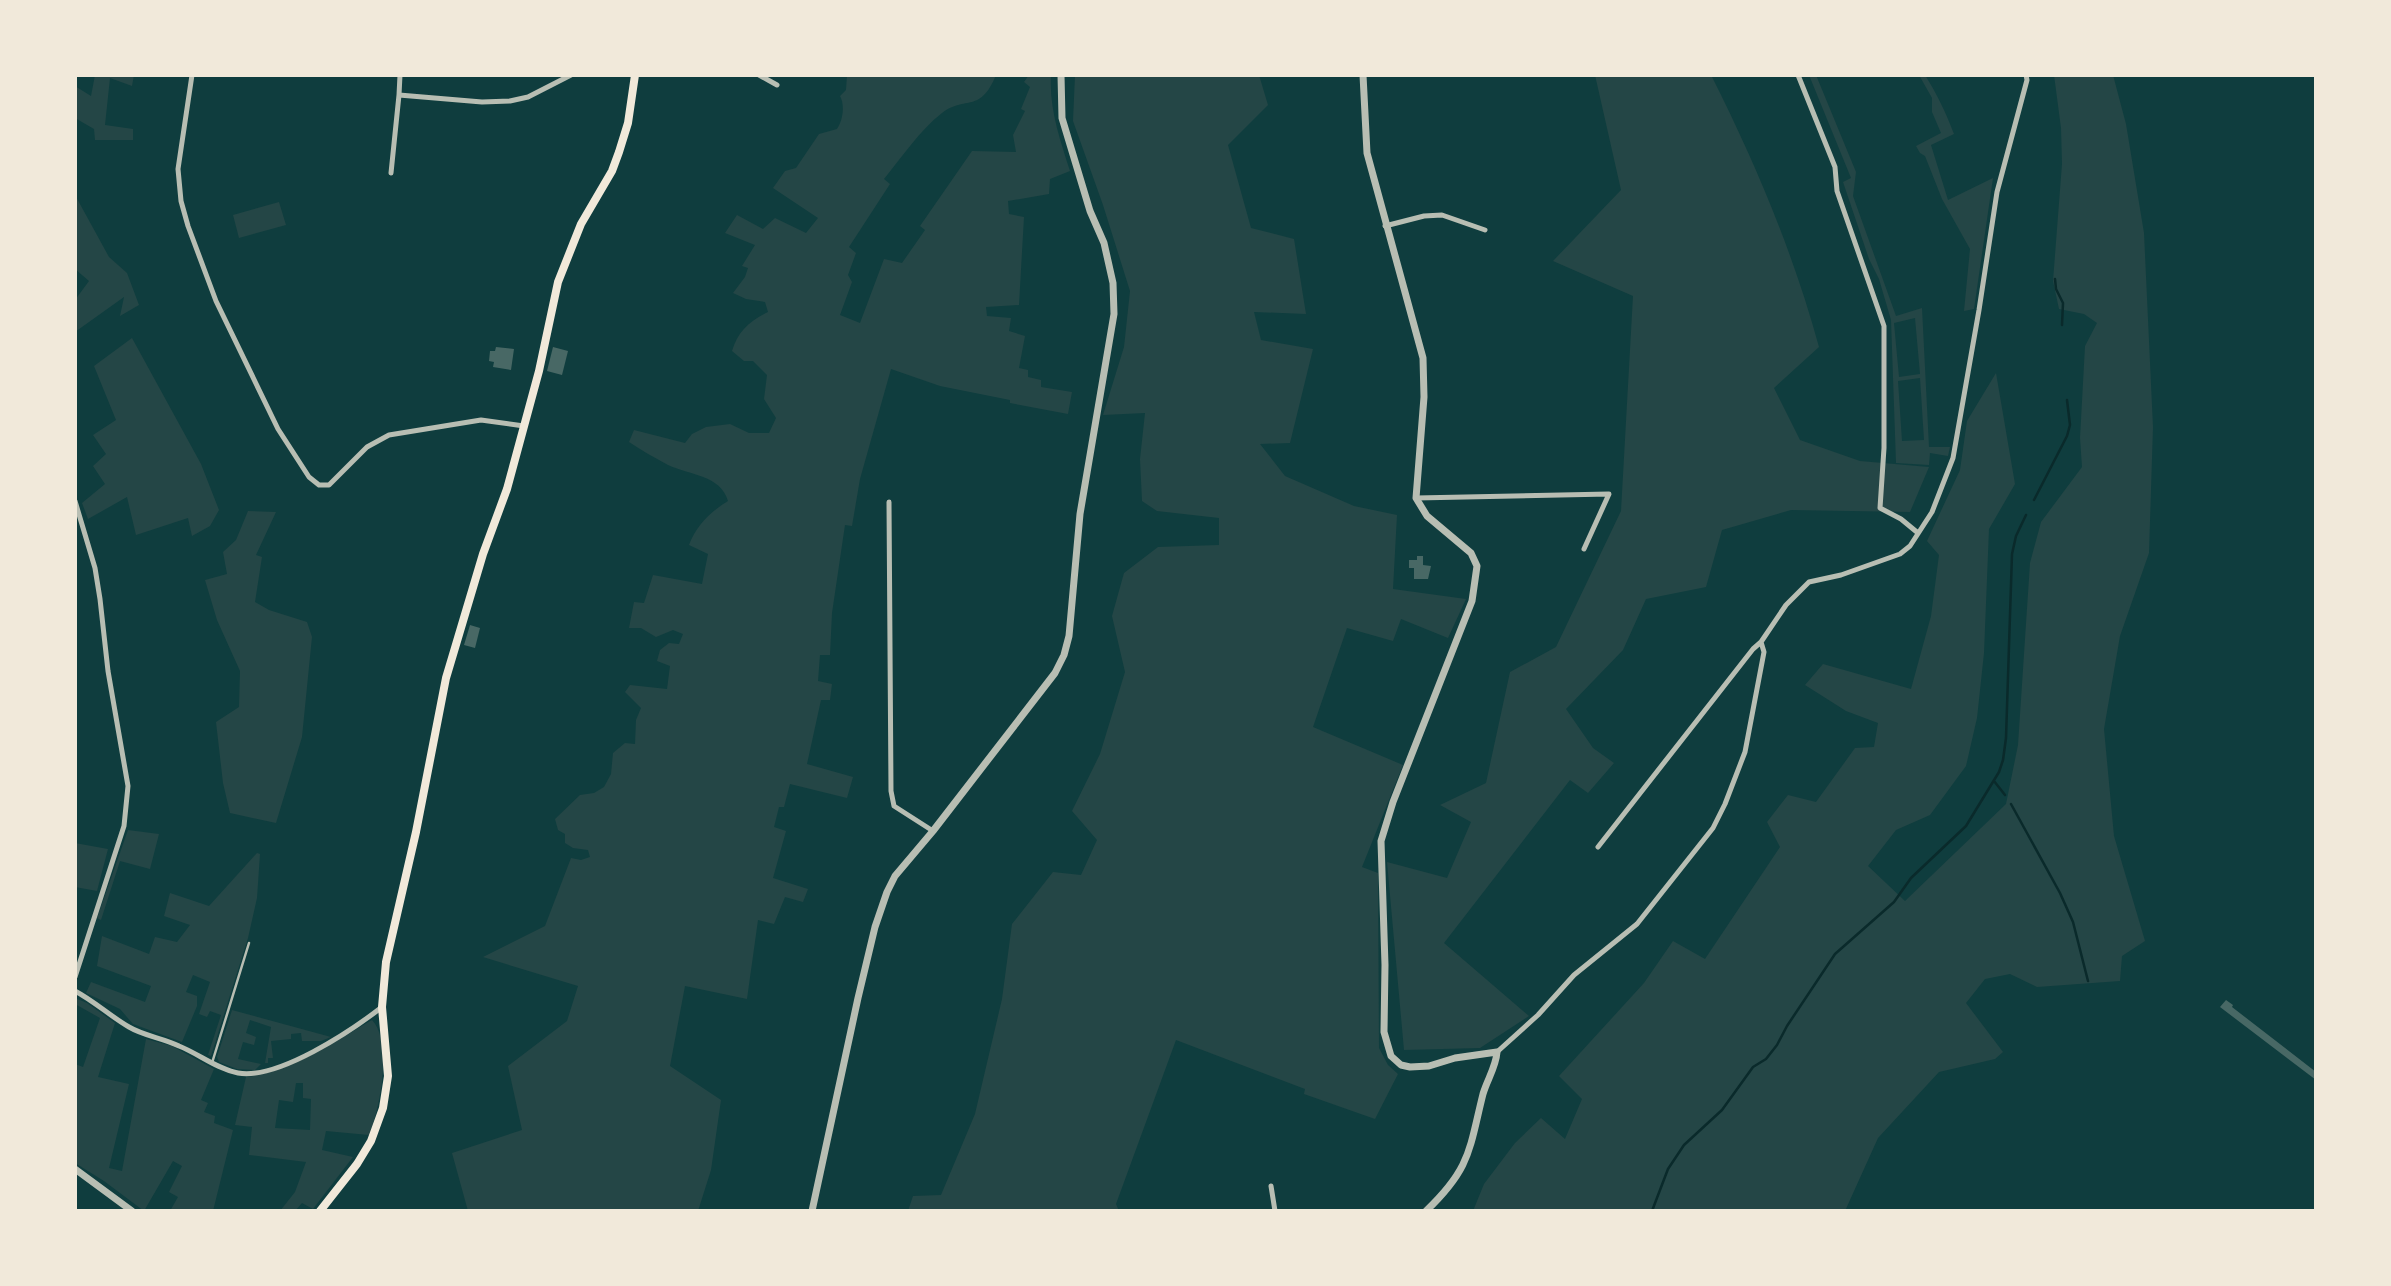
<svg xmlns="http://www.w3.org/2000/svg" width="2391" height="1286" viewBox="0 0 2391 1286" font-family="Helvetica,sans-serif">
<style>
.green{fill:#244646;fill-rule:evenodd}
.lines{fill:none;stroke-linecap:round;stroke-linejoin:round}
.stream{stroke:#0a2a2b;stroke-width:2.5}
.building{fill:#486865}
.service{stroke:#b8beb3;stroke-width:2.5}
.minor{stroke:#b8beb3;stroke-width:5}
.tertiary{stroke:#b8beb3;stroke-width:7}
.secondary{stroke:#f1e9da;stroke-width:8}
</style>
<rect width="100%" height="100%" fill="#0f3d3e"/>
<path class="green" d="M95,75H134L132,86L110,78L105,125L133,129V140H95L94,129L75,118V86L91,96Z
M847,75H996C980,114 966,95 942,113C920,130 902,157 884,179L890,184L849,247L856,253L848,275L852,282L840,315L860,323L884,259L902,263L925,230L920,226L972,151L1016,152L1013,135L1025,111L1021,109L1030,87L1024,82L1029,75H1051C1049,109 1060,139 1070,171L1050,179L1049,194L1008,201L1009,214L1024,217L1019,305L986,307L987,316L1011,318L1009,331L1025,336L1019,368L1028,370V377L1041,380V387L1072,392L1068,414L1010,403V400L940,386L891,369L860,479L852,526L845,525L832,613L830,655H820L818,681L832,684L830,700H821L807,764L853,777L847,798L790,784L784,807H779L774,827L786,831L773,878L808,889L803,902L785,897L774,924L758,920L747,999L685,986L670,1066L721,1100L711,1170L698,1211H468L452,1153L522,1130L508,1066L567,1021L578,986L483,957L545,926L571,858L581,860L590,857L588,850L573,848L565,843V834L558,830L555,819L580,795L594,793L604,787L611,774L613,753L625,743L635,744L636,720L641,708L625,692L630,685L667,689L670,666L657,661L660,650L669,643L679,644L683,634L673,630L656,637L641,628H629L634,602L644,603L653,575L702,584L708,554L689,545C696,526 710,512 728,501C721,475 689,475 668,465C655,458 641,450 629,442L634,430L685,443L692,434L706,427L730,424L749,433H769L776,418L764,399L767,375L753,361H744L732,351C738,331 750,321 768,312L765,302L746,299L733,293L745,277L748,268L742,266L755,245L725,233L737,215L763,229L775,218L806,233L818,218L773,188L785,171L796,168L819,134L837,129C843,120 845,105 840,96L846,90Z
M1075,75H1259L1268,105L1228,145L1251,228L1294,239L1306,314L1254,312L1261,340L1313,349L1290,443L1260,444L1285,476L1354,506L1397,515L1393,589L1466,599L1448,638L1401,619L1393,641L1347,628L1313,727L1403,765L1362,867L1378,873L1379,1048L1388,1065L1398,1074L1375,1119L1304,1094L1305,1089L1176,1040L1116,1204L1119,1211H908L913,1196L941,1195L975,1114L1002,999L1012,924L1053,872L1081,875L1097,840L1072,811L1100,754L1125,672L1112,616L1124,573L1158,547L1219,545V518L1157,511L1142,501L1140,459L1145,413L1103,415L1124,347L1130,291L1103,205L1073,121Z
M1595,75H1711C1755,162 1793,252 1819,347L1774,388L1800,440L1860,461L1929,467L1910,512L1791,510L1722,530L1706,587L1646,599L1623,650L1566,709L1593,748L1614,763L1588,793L1570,780L1444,943L1529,1016L1480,1048L1404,1050L1387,862L1447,878L1471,822L1440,805L1486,783L1510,672L1556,647L1621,511L1633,296L1553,261L1621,190Z
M1809,75H1816L1856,172L1853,196L1896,316L1922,308L1929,447H1950L1948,456L1930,453L1929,465L1896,463L1891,320L1879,279L1869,259L1843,182L1851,178ZM1915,318L1920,374L1899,377L1894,323ZM1920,378L1924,440L1902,441L1898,381Z
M1919,75H1925C1937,94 1946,113 1954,134L1931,145L1948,200L1993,178L1974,309L1964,311L1970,249L1942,199L1925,156L1920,153L1916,146L1941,133L1932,112V98Z
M2054,75H2113L2126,124L2144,233L2153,427L2149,553L2120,636L2104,729L2114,836L2145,941L2122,956L2120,981L2037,987L2010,974L1985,979L1966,1003L2003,1052L1995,1059L1939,1072L1878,1138L1845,1211H1473L1484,1184L1515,1143L1541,1118L1565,1139L1582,1099L1559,1076L1644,983L1673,941L1705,959L1780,847L1767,822L1788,795L1816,802L1855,748L1874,747L1878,723L1846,711L1805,685L1823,664L1911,689L1931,616L1939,555L1927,541L1960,470L1967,421L1996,373L2015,484L1989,529L1984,653L1977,718L1966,766L1930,815L1896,830L1868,866L1905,901L2006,804L2018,745L2030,563L2041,522L2082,467L2080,438L2085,346L2097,323L2084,314L2059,309L2053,281L2062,164L2061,128Z
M75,195L109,257L127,273L139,305L120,316L124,297L75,332V300L89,281L75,269Z
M279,202L286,225L239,238L233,215Z
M132,338L201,464L219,510L210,526L192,536L188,518L136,535L127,497L88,519L82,503L105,484L93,466L106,454L93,435L116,420L94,366Z
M248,511L276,512L256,555L262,557L255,602L269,610L307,622L312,637L302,737L276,823L230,813L223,783L216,722L239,707L240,671L217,620L205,580L227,574L223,552L236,540Z
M128,830L159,834L150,869L120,861L101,920L97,918Z
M75,843L108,849L97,891L75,887Z
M257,853L260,854L257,898L248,938L211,1056L208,1055L221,1015L210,1011L207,1017L199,1014L210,982L193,975L186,992L197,996V1006L182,1042L133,1024L120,1009L86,993L91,982L145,1002L151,986L97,966L102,936L149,954L155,937L177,942L190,925L164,916L170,893L209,906Z
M75,998L87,1003L115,1023L98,1077L129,1084L109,1168L122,1171L146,1039L172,1046L214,1069L201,1100L208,1103L204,1112L215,1116L214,1123L233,1130L213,1211H170L178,1197L169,1192L182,1166L173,1161L144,1211L104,1181L75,1163V1064L83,1067L100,1018L75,1004Z
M232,1010L331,1037L321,1041H302L301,1033L291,1034V1039L271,1041L273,1058H268V1063H265L271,1027L250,1020L246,1033L256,1037L254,1045L243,1042L238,1059L261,1064L255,1070L237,1069L219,1062L217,1057Z
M372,1020C393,1042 380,1109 369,1135L326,1131L322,1150L353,1157L313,1209L302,1203L295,1211H280L295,1192L306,1162L249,1155L252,1127L235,1125L246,1077C293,1071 332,1043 372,1020ZM296,1083H303V1098L311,1099L310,1130L275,1128L279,1100L293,1102Z"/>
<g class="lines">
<path class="stream" d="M2055,279L2056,289L2063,303L2062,325
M2034,500L2067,436L2070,425L2067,400
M1994,781L2005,795
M2011,804L2060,893L2073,922L2088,981
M1652,1211L1668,1169L1684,1145L1722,1110L1753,1067L1766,1059L1777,1045L1787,1026L1835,954L1894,902L1911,878L1966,826L1999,772L2003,760L2006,738L2012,554L2016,536L2026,515"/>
</g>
<path class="building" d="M496,347L514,349L511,370L493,367L494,362L489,361L490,351H495Z
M553,347L568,351L562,375L547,371Z
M1417,556H1423V565L1431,566L1428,579H1414V568H1409V560H1417Z
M470,625L480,628L475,648L464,645Z
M2226,1000L2233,1005L2232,1007L2316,1072V1080L2220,1007Z"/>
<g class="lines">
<path class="service" d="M212,1063L249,943"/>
<path class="minor" d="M192,75L178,169L181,201L188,226L216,301L278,429L309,477L319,485H329L367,447L389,435L481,420L524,426
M400,75L399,95L482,102L510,101L528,97L571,75
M759,75L777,85
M1798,75L1835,167L1837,191L1884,326V448L1880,508L1901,519L1918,533
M391,173L399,95
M1385,226L1424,216L1442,215L1485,230
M1416,498L1609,494L1584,549
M75,501L95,568L100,599L108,671L128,786L124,826L75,977
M889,502L891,791L894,806L933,831
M1598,847L1753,649L1761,642
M75,991C94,1001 110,1016 129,1027C144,1036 163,1038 179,1046C199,1054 217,1069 238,1073C278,1080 351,1031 382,1007
M1497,1052L1538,1015L1574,975L1637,924L1713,828L1725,804L1745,752L1764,652L1761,642L1786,605L1809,582L1841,575L1900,554L1910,546L1932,512L1953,458L1979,310L1997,192L2027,80L2026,75
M1271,1186L1275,1211"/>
<path class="tertiary" d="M1363,75L1367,153L1423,358L1424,397L1416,498L1427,516L1471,553L1477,566L1472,601L1393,802L1381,841L1385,965L1384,1032L1391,1056L1401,1065L1410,1067L1429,1066L1455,1058L1497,1052C1496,1067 1487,1080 1483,1094C1469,1150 1471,1168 1426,1211
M75,1169L132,1211
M812,1211L858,998L875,927L887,892L895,876L933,831L1055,673L1064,655L1069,636L1080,514L1114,314L1113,283L1104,243L1090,211L1062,118L1061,75"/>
<path class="secondary" d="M320,1211L357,1164L371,1141L383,1108L388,1076L382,1007L386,962L416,832L446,678L483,554L507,489L539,371L558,282L581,224L612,171L619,152L628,123L635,75"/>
</g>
<rect width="2391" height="1286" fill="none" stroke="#f1e9da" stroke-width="154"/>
</svg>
